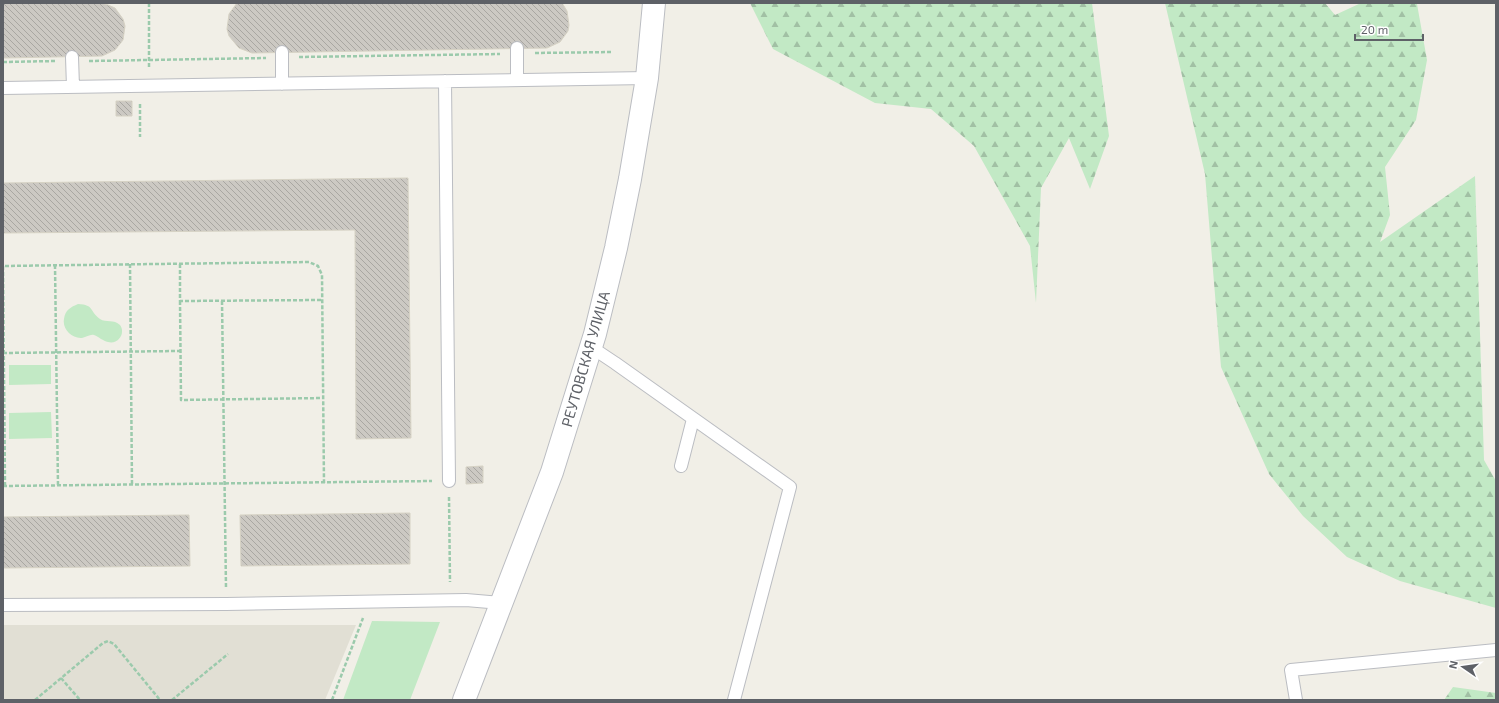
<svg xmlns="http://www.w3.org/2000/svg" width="1499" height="703" viewBox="0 0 1499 703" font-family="'Exo 2',sans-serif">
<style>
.education{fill:#e1dfd4}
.forest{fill:url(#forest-firs)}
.park{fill:#c2e9c5}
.building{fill:url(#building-back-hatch);stroke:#d6d2c4}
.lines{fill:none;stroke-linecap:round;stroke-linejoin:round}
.lane-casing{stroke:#bbbdc2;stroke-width:14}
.street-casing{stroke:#bbbdc2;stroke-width:24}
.path{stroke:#9bcaac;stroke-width:2.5;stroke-dasharray:4 2;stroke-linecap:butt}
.lane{stroke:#fff;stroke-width:12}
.street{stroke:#fff;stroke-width:22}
.labels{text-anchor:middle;stroke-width:4;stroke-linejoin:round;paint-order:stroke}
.street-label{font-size:15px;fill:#5e6167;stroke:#fff}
</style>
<defs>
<pattern id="forest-firs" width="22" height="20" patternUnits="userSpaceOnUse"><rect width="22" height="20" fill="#c2e9c5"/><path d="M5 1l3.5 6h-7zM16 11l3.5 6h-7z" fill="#a1c0a4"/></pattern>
<pattern id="building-back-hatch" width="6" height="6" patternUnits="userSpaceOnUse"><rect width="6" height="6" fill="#ccc9c3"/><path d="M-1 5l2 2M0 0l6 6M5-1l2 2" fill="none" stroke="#a9a7a2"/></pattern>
</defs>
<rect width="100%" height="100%" fill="#f1efe7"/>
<path class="education" d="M3,625H356L325,700H3Z"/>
<path class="forest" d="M750,3H1092L1109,136L1090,189L1069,138L1041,188L1036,303L1030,246L974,146L931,109L875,103L773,49Z
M1165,3H1325L1335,15L1361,3L1417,4L1427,60L1416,120L1385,167L1390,215L1380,242L1475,176L1484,460L1496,481V608L1400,581L1347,557L1303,516L1269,474L1221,367L1205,174Z
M1453,687L1496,693V700H1444Z"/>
<path class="park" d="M78,304C95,305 89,311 100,319C106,323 114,319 120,325C126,333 118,345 108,342C103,341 99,337 94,335C90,334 87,337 82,338C72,339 62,329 64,319C65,310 71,307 78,304Z
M9,365H51V384L9,385Z
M51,412L52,438L9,439V413Z
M372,621L440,622L410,700H343Z"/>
<path class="building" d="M3,3H101L108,5L115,8L123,19L125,26L123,40L115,50L102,56L3,58Z
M237,3H562L567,11L569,25L568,31L560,42L547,48L252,53L239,48L229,36L227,29L229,14Z
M116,101H132V116H116Z
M408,178L411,438L356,439L355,230L3,233V183Z
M483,466V483L466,484V467Z
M410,513V564L241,566L240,515Z
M189,515L190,566L3,568V517Z"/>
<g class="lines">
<g class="lane-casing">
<path id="lane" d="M517,48V80
M282,52V84
M72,57L73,87
M445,81L449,481
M3,88L647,78
M591,347L615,363L790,487L734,700
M681,466L693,419
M3,605L226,604L466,600L501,603
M1296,700L1291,670L1496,650"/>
</g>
<g class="street-casing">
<path id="street" d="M464,700L552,472L595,334L616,248L630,179L647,78L654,3"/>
</g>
<path class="path" d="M149,3V69
M535,53L612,52
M299,57L500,54
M89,61L266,58
M3,62L56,61
M140,104V137
M130,264L132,485
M180,264V301L322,300
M55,265L58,486
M180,301L181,400L323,398
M222,301L226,588
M3,353L180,351
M3,486L432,481
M5,486L3,266L309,262L318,266L322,275L324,483
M449,497L450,582
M61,678L80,700
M35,700L103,643L108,641L114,644L160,700
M172,700L228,654
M332,700L363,618"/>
<use href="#lane" class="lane"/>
<use href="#street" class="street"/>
</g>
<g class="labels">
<g class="street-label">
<text transform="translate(586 359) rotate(-74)" y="5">РЕУТОВСКАЯ УЛИЦА</text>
</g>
</g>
<rect width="1499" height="703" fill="none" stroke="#5e6167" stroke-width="8"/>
<g transform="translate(1463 667) rotate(283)" stroke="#ffffff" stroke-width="3" paint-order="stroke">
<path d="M0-3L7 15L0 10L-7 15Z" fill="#5e6167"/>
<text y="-6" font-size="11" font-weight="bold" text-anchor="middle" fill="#5e6167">N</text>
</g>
<path d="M1355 34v6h68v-6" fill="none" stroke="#5e6167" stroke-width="2"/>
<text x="1361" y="34" font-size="12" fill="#5e6167" stroke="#ffffff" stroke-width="3" paint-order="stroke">20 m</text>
</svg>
